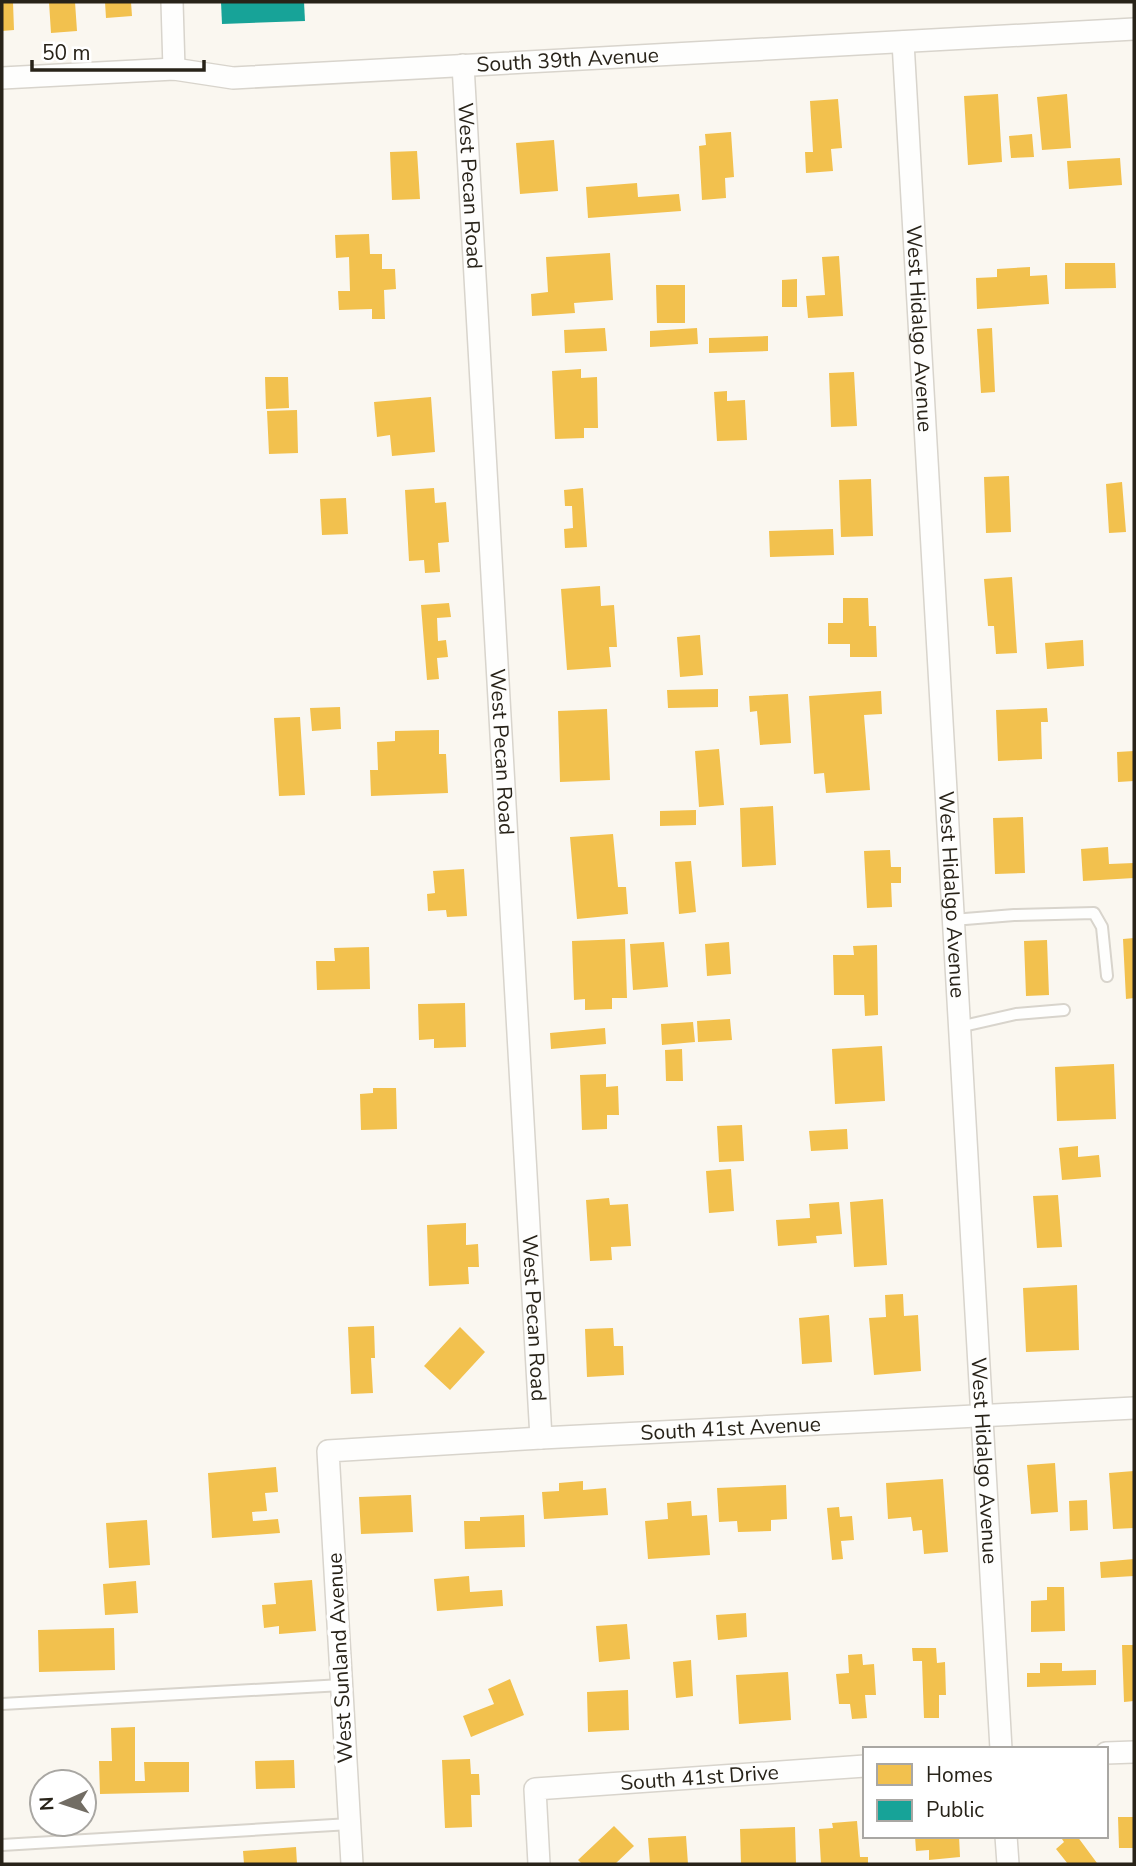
<svg xmlns="http://www.w3.org/2000/svg" width="1136" height="1866" viewBox="0 0 1136 1866" font-family="'Nunito Sans',sans-serif">
<style>
.homes{fill:#f2c14e}
.public{fill:#17a398}
.lines{fill:none;stroke-linecap:round;stroke-linejoin:round}
.service-casing{stroke:#d8d4cc;stroke-width:14}
.minor-casing{stroke:#d8d4cc;stroke-width:24}
.service{stroke:#fefefd;stroke-width:10}
.minor{stroke:#fefefd;stroke-width:21}
.labels{text-anchor:middle;stroke-width:7;stroke-linejoin:round;paint-order:stroke}
.street-label{font-size:21px;fill:#282319;stroke:#fff}
</style>
<rect width="100%" height="100%" fill="#faf7f0"/>
<path class="homes" d="M2,2H13L14,30L2,31Z
M49,2H75L77,31L51,33Z
M105,2H131L132,16L106,18Z
M998,94L1002,162L968,165L964,96Z
M1067,94L1071,148L1042,150L1037,97Z
M838,99L842,148L831,149L833,171L806,173L805,152H813L810,101Z
M731,132L734,177L725,178L726,198L702,200L699,146L706,145L705,134Z
M1032,134L1034,157L1011,158L1009,136Z
M554,140L558,191L520,194L516,143Z
M417,151L420,199L392,200L390,152Z
M1120,158L1122,185L1069,189L1067,161Z
M637,183L638,197L679,194L681,211L588,218L586,187Z
M369,234L370,254H382V269H395L396,289L384,290L385,319H372V309L339,310L338,291H350L349,257L336,258L335,235Z
M610,253L613,300L574,303L575,313L532,316L531,294L548,292L546,257Z
M839,256L843,316L808,318L806,296L825,295L822,257Z
M1065,263H1115L1116,288L1065,289Z
M1030,267V276L1047,275L1049,304L977,309L976,278L997,277V269Z
M797,279V307H782V280Z
M656,285H685V323H657Z
M605,328L607,351L565,353L564,330Z
M697,328L698,344L650,347V331Z
M992,328L995,392L981,393L977,329Z
M768,336V351L709,353V338Z
M581,369V378L597,377L598,428H584V438L555,439L552,371Z
M854,372L857,426L831,427L829,373Z
M265,377H288L289,408L266,409Z
M727,391V401L745,400L747,440L717,441L714,392Z
M431,397L435,452L392,456L390,435L377,437L374,402Z
M297,410L298,453L269,454L267,411Z
M1009,476L1011,532L986,533L984,477Z
M871,479L873,536L841,537L839,480Z
M1122,482L1126,532L1109,533L1106,484Z
M434,488L435,503L446,502L449,542L438,543L440,572L425,573L424,560L409,561L405,490Z
M583,488L587,547L565,548L564,529L573,528L572,506H565L564,490Z
M346,498L348,534L322,535L320,499Z
M833,529L834,555L770,557L769,531Z
M1012,577L1017,653L996,654L994,626H988L984,579Z
M600,586L601,606L614,605L617,647H609L611,667L567,670L561,589Z
M843,598H868L869,626H876L877,657H850V644H828V623H843Z
M449,603L451,617L437,618L438,641L446,640L448,657L437,658L439,679L427,680L421,605Z
M700,635L703,675L680,677L677,637Z
M1083,640L1084,666L1047,669L1045,643Z
M718,689V707L668,708L667,690Z
M881,691L882,714L864,715L870,790L826,793L824,773L814,774L809,696Z
M788,694L791,743L760,745L757,711L750,712L749,696Z
M340,707L341,729L312,731L310,708Z
M1047,708L1048,722H1041L1042,759L998,761L996,710Z
M607,709L610,780L560,782L558,711Z
M300,717L305,795L279,796L274,718Z
M439,730V754H446L448,793L371,796L370,770H378L377,742L395,741V731Z
M719,749L724,805L699,807L695,751Z
M1134,751V781L1118,782L1117,752Z
M773,806L776,865L742,867L740,808Z
M696,810V825L660,826V811Z
M1023,817L1025,873L995,874L993,818Z
M613,834L618,887H626L628,914L577,919L570,837Z
M1108,847L1109,864L1134,863V878L1083,881L1081,849Z
M890,850L891,867H901V883H891L892,907L867,908L864,851Z
M691,861L696,912L679,914L675,862Z
M464,869L467,916L447,917L446,910L428,911L427,894L435,893L433,871Z
M1134,938V998L1126,999L1123,939Z
M625,939L627,998H612V1009L585,1010V999L574,1000L572,941Z
M1047,940L1049,995L1026,996L1024,941Z
M664,942L668,987L633,990L630,944Z
M729,942L731,974L707,976L705,944Z
M877,945L878,1015L865,1016L864,995H834L833,955H854L853,946Z
M369,947L370,989L317,990L316,961H335L334,948Z
M465,1003L466,1047L434,1048V1039L419,1040L418,1004Z
M730,1019L732,1040L698,1042L697,1021Z
M693,1022L695,1042L662,1045L661,1024Z
M605,1028L606,1044L551,1049L550,1033Z
M882,1046L885,1101L835,1104L832,1049Z
M682,1049L683,1081H666L665,1050Z
M1114,1064L1116,1119L1057,1121L1055,1067Z
M606,1074V1087L618,1086L619,1115H607V1129L582,1130L580,1075Z
M373,1088H396L397,1129L361,1130L360,1094L373,1093Z
M742,1125L744,1161L719,1162L717,1126Z
M847,1129L848,1149L811,1151L809,1131Z
M1078,1146V1157L1099,1155L1101,1177L1062,1180L1059,1148Z
M731,1169L734,1211L709,1213L706,1171Z
M1058,1195L1062,1247L1037,1248L1033,1196Z
M609,1198L610,1205L628,1204L631,1246L611,1247L612,1260L590,1261L586,1200Z
M883,1199L887,1265L854,1267L850,1202Z
M839,1202L842,1234L816,1236L817,1243L778,1246L776,1220L810,1218L809,1204Z
M466,1223V1245L478,1244L479,1267H468L469,1284L429,1286L427,1225Z
M1077,1285L1079,1350L1026,1352L1023,1288Z
M903,1294L904,1316L918,1315L921,1371L874,1375L869,1318L886,1317L885,1295Z
M829,1315L832,1362L802,1364L799,1318Z
M374,1326L375,1358H371L373,1393L351,1394L348,1327Z
M460,1327L485,1352L450,1390L424,1366Z
M613,1328L614,1346H623L624,1375L587,1377L585,1329Z
M1055,1463L1058,1512L1031,1514L1027,1465Z
M276,1467L278,1492L265,1493L267,1511L252,1512L253,1521L278,1519L280,1533L212,1538L208,1473Z
M1134,1471V1528L1113,1529L1109,1473Z
M943,1479L948,1552L924,1554L922,1530L913,1531L911,1517L888,1519L886,1483Z
M583,1481V1490L606,1488L608,1515L544,1519L542,1492L559,1491V1483Z
M786,1485L787,1519L771,1520V1531L738,1532L737,1521L719,1522L717,1488Z
M411,1495L413,1532L361,1534L359,1497Z
M1087,1500L1088,1530L1070,1531L1069,1501Z
M691,1501L692,1516L707,1515L710,1555L648,1559L645,1521L668,1519L667,1503Z
M839,1507L840,1517L852,1516L854,1540L841,1541L843,1559L832,1560L827,1508Z
M524,1515L525,1547L465,1549L464,1521H480V1517Z
M147,1520L150,1565L109,1568L106,1523Z
M1134,1559V1576L1101,1578L1100,1562Z
M469,1576L470,1592L502,1590L503,1606L437,1611L434,1579Z
M312,1580L316,1631L279,1634V1626L264,1628L262,1605L276,1604L274,1583Z
M136,1581L138,1613L105,1615L103,1584Z
M1047,1587H1064L1065,1631L1031,1632V1601L1047,1600Z
M746,1613L747,1637L718,1640L716,1615Z
M627,1624L630,1659L599,1662L596,1626Z
M114,1628L115,1670L39,1672L38,1630Z
M1122,1645H1134V1701L1124,1702Z
M912,1648H936L937,1663L945,1662L946,1695H939V1718H924L922,1661H913Z
M862,1654L863,1665L874,1664L876,1695H865L867,1718L852,1719L850,1704H839L836,1674L849,1673L848,1655Z
M691,1660L693,1696L676,1698L673,1662Z
M1040,1663H1062V1671L1096,1670V1685L1027,1687V1673H1040Z
M788,1672L791,1720L739,1724L736,1675Z
M510,1679L524,1715L471,1737L463,1716L494,1704L488,1689Z
M628,1690L629,1730L588,1732L587,1692Z
M135,1727V1781H145L144,1762H189V1792L100,1794L99,1761H112L111,1728Z
M470,1759L471,1774H479L480,1795H471L472,1827L445,1828L442,1760Z
M294,1760L295,1788L256,1789L255,1761Z
M1118,1817H1134V1848H1119Z
M857,1821L860,1857H868V1864H821L819,1829L833,1828L832,1823Z
M614,1826L634,1846L615,1864H582L578,1860Z
M795,1827L796,1864H741L740,1829Z
M686,1836L688,1864H650L648,1838Z
M915,1836H959L960,1857L929,1860V1850L916,1851Z
M1060,1836H1077L1097,1863L1068,1864L1056,1849L1064,1842Z
M296,1847L297,1864H244L243,1851Z"/>
<path class="public" d="M221,2H304L305,21L222,24Z"/>
<g class="lines">
<g class="service-casing">
<path id="service" d="M953,920L1014,915L1094,913L1102,927L1107,976
M959,1027L1016,1014L1064,1010
M2,1704L342,1685
M2,1845L350,1824"/>
</g>
<g class="minor-casing">
<g id="minor">
<path d="M172,2L174,69"/>
<path id="s1" d="M903,42L1001,1749"/>
<path id="s2" d="M463,65L541,1438"/>
<path id="s3" d="M2,78L174,69L233,78L1134,29"/>
<path d="M1106,1753L1134,1752"/>
<path d="M1006,1836L1008,1864"/>
<path id="s4" d="M352,1864L328,1451L541,1438L1134,1408"/>
<path id="s5" d="M539,1864L535,1789L865,1766"/>
</g>
</g>
<use href="#service" class="service"/>
<use href="#minor" class="minor"/>
</g>
<g class="labels">
<g class="street-label">
<text dy="7" stroke="none"><textPath href="#s3" startOffset="567">South 39th Avenue</textPath></text>
<text dy="7" stroke="none"><textPath href="#s2" startOffset="121">West Pecan Road</textPath></text>
<text dy="7" stroke="none"><textPath href="#s1" startOffset="287">West Hidalgo Avenue</textPath></text>
<text dy="7" stroke="none"><textPath href="#s2" startOffset="688">West Pecan Road</textPath></text>
<text dy="7" stroke="none"><textPath href="#s1" startOffset="854">West Hidalgo Avenue</textPath></text>
<text dy="7" stroke="none"><textPath href="#s2" startOffset="1255">West Pecan Road</textPath></text>
<text dy="7" stroke="none"><textPath href="#s4" startOffset="817">South 41st Avenue</textPath></text>
<text dy="7" stroke="none"><textPath href="#s1" startOffset="1421">West Hidalgo Avenue</textPath></text>
<text transform="translate(340 1658) rotate(-93)" y="7">West Sunland Avenue</text>
<text dy="7" stroke="none"><textPath href="#s5" startOffset="240">South 41st Drive</textPath></text>
</g>
</g>
<rect width="1136" height="1866" fill="none" stroke="#282319" stroke-width="7"/>
<rect x="863" y="1747" width="245" height="91" fill="#ffffff" stroke="#a9a7a3" stroke-width="2"/>
<rect x="877" y="1764" width="35" height="21" fill="#f2c14e" stroke="#a9a7a3" stroke-width="2"/>
<text x="926" y="1782" font-size="21" fill="#282319">Homes</text>
<rect x="877" y="1800" width="35" height="21" fill="#17a398" stroke="#a9a7a3" stroke-width="2"/>
<text x="926" y="1817" font-size="21" fill="#282319">Public</text>
<g transform="translate(63 1803) rotate(267)"><circle r="33" fill="#ffffff" stroke="#a9a7a3" stroke-width="2"/>
<path d="M0-5L12 26L0 18L-12 26Z" fill="#726d64"/>
<text y="-10" font-size="19" font-weight="bold" text-anchor="middle" fill="#282319">N</text>
</g>
<path d="M32 60v10h172v-10" fill="none" stroke="#282319" stroke-width="3.5"/>
<text x="42" y="60" font-size="21" fill="#282319" stroke="#ffffff" stroke-width="5" paint-order="stroke">50 m</text>
</svg>
